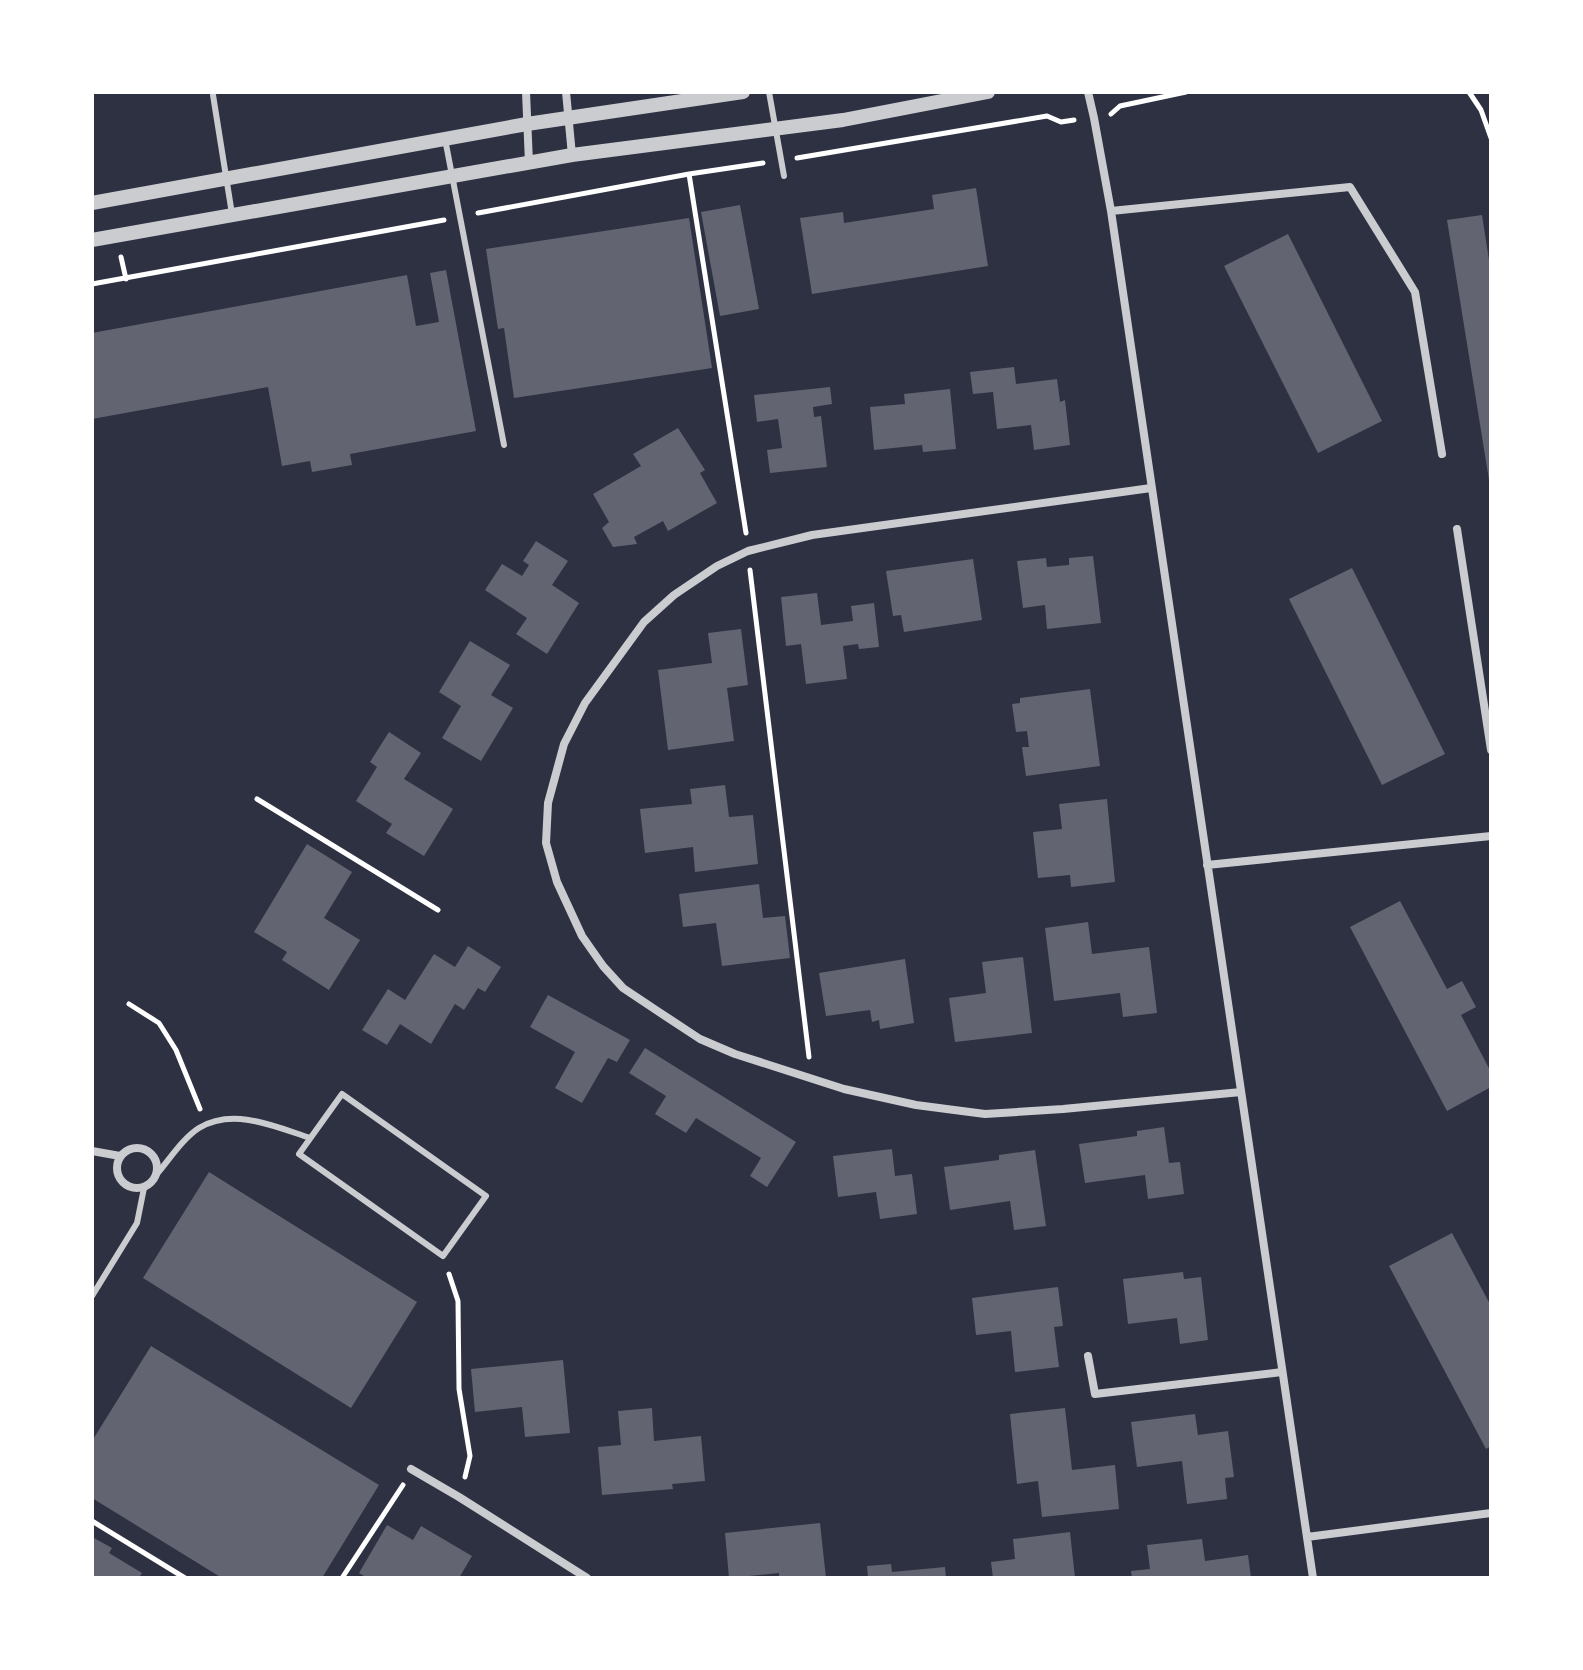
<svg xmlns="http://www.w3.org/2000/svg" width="1583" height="1670" viewBox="0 0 1583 1670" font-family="Raleway,sans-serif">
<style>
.building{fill:#626471}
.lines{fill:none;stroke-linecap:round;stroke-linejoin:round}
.path{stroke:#fff;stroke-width:5}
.service{stroke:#caccd0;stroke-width:6}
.minor{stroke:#caccd0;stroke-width:8}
.tertiary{stroke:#caccd0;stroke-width:14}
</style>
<rect width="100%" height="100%" fill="#2d3142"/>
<path class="building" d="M976,188L988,266L812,294L800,218L843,212L844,223L934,209L932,195Z
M740,205L759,309L720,316L701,212Z
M1482,215L1491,273V480H1489L1447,220Z
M689,218L712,368L514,398L504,328L498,329L486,249Z
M1288,234L1382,421L1318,453L1224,266Z
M446,270L476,431L350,454L352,465L312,472L310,461L282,466L268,387L92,419V333L407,275L416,326L439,322L430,273Z
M1014,367L1016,384L1057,379L1060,402L1065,400L1070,445L1034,450L1031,425L997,429L993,392L973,394L970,372Z
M830,387L832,404L813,407L814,417L821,416L827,467L770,473L767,450L782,448L778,419L757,422L754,395Z
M950,389L956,449L923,452L922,445L874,450L870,407L905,404L904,394Z
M678,428L705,470L700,473L717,503L668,531L663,521L634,537L637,544L613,547L602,528L609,522L593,494L641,466L633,454Z
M536,541L568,561L552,585L579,603L547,654L516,634L527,618L485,590L502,564L522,576L529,565L523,561Z
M1093,556L1101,623L1047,629L1045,605L1023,608L1017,561L1046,558L1047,567L1069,565V558Z
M973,559L982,620L904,632L901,615L893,616L886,571Z
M1352,568L1445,754L1382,785L1289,599Z
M817,593L821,625L853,621L851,606L874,603L879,647L859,649L858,644L843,646L847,679L806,684L801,644L786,646L781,597Z
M741,629L748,685L727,688L734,741L668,750L658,670L712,663L708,633Z
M470,641L510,665L491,695L513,708L481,761L442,738L461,706L439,692Z
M1090,689L1100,766L1026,776L1022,747H1029L1027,731L1016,732L1012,704L1020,703V698Z
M389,732L421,753L404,779L453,809L424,856L386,833L392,824L356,801L377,767L370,762Z
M725,785L729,817L753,815L758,864L695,872L693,847L645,853L640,809L692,804L690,789Z
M1107,799L1115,882L1071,887L1070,875L1038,878L1033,832L1062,829L1059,804Z
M307,844L352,872L324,918L360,940L329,990L282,960L287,952L254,932Z
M759,884L763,918L785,916L790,958L722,966L716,923L683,927L679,894Z
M1400,901L1447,989L1462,981L1476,1007L1461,1015L1491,1072V1087L1447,1111L1350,927Z
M1088,922L1092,954L1149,947L1157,1013L1123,1017L1120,993L1054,1001L1045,928Z
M468,946L501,967L485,992L478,988L464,1010L455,1004L431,1044L400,1024L387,1045L362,1030L388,989L405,1000L434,954L455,967Z
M1023,957L1032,1033L955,1042L949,998L986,993L982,962Z
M905,959L914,1023L880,1029L879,1020L872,1022L870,1010L826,1016L819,973Z
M548,995L630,1040L617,1062L608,1058L582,1103L555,1088L575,1052L530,1027Z
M645,1048L796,1142L767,1187L750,1176L761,1158L696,1118L686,1133L655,1114L666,1096L629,1073Z
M1164,1127L1169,1163L1180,1162L1184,1194L1148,1199L1145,1175L1085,1183L1079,1144L1137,1136V1131Z
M892,1149L895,1176L912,1174L917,1214L880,1219L876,1192L838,1197L833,1156Z
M1035,1150L1046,1226L1014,1230L1010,1201L950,1210L944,1167L999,1160V1155Z
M209,1172L417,1302L351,1408L143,1278Z
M1452,1233L1491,1306V1446L1486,1449L1389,1266Z
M1183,1272L1184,1279L1201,1277L1208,1340L1180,1344L1177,1318L1128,1324L1123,1279Z
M1058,1287L1063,1326L1054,1327L1059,1367L1015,1372L1011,1331L976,1335L972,1298Z
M151,1346L379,1485L322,1578H222L92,1498V1441Z
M563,1360L570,1433L525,1437L522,1407L475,1412L471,1369Z
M652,1408L654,1441L701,1436L705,1481L672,1484L673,1489L602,1495L598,1447L621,1445L618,1411Z
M1065,1408L1072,1470L1115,1465L1119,1509L1042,1517L1038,1481L1017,1484L1010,1414Z
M1195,1414L1198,1435L1228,1431L1234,1477L1225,1478L1227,1499L1187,1504L1182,1461L1137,1467L1131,1422Z
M820,1523L826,1578H779V1573L729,1578L725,1533Z
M387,1525L413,1540L421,1526L472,1556L459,1578H367L359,1573Z
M1070,1532L1075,1578H993L991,1562L1015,1559L1013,1539Z
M92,1537L112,1548L109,1553L142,1573L139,1578H92Z
M1202,1539L1205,1561L1248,1555L1251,1578H1132L1131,1571L1150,1569L1147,1545Z
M891,1564L892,1572L945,1567L946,1578H868L867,1566Z"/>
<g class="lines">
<path class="path" d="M1469,92L1481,110L1491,138
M1111,114L1120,106L1186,92
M797,158L1047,116L1061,122L1074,120
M689,174L746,533
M478,213L689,174L763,163
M121,257L126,279
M92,284L444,220
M750,570L809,1057
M257,799L438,910
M129,1004L159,1023L176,1050L200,1109
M449,1274L458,1301L459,1389L470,1456L465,1477
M92,1521L185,1578
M342,1578L403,1485"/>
<path class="service" d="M769,92L784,176
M213,95L232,214
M445,139L504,445
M342,1094L486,1196L443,1256L299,1154Z
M156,1175C169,1160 183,1138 199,1128C234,1107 276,1127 310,1138
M92,1296L137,1223L144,1188"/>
<path class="minor" d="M526,92L529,163
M566,92L572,155
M1088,92L1094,118L1111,211L1313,1578
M1111,211L1350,187L1415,292L1442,454
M1151,488L812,535L748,551L717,566L674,595L644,622L585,703L564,744L548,803L546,843L557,882L582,936L603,966L623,988L659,1012L700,1039L735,1054L844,1089L916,1105L985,1114L1063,1109L1241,1092
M1457,529L1491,750
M1207,865L1491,836
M117 1168a20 20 0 1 1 40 0a20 20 0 1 1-40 0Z
M92,1151L120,1156
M1088,1356L1095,1394L1282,1372
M411,1469L459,1497L587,1578
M1307,1537L1491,1513"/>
<path class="tertiary" d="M92,203L527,124L743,92
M92,240L572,155L843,120L988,92"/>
</g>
<rect width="1583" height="1670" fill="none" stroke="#ffffff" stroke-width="188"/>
</svg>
